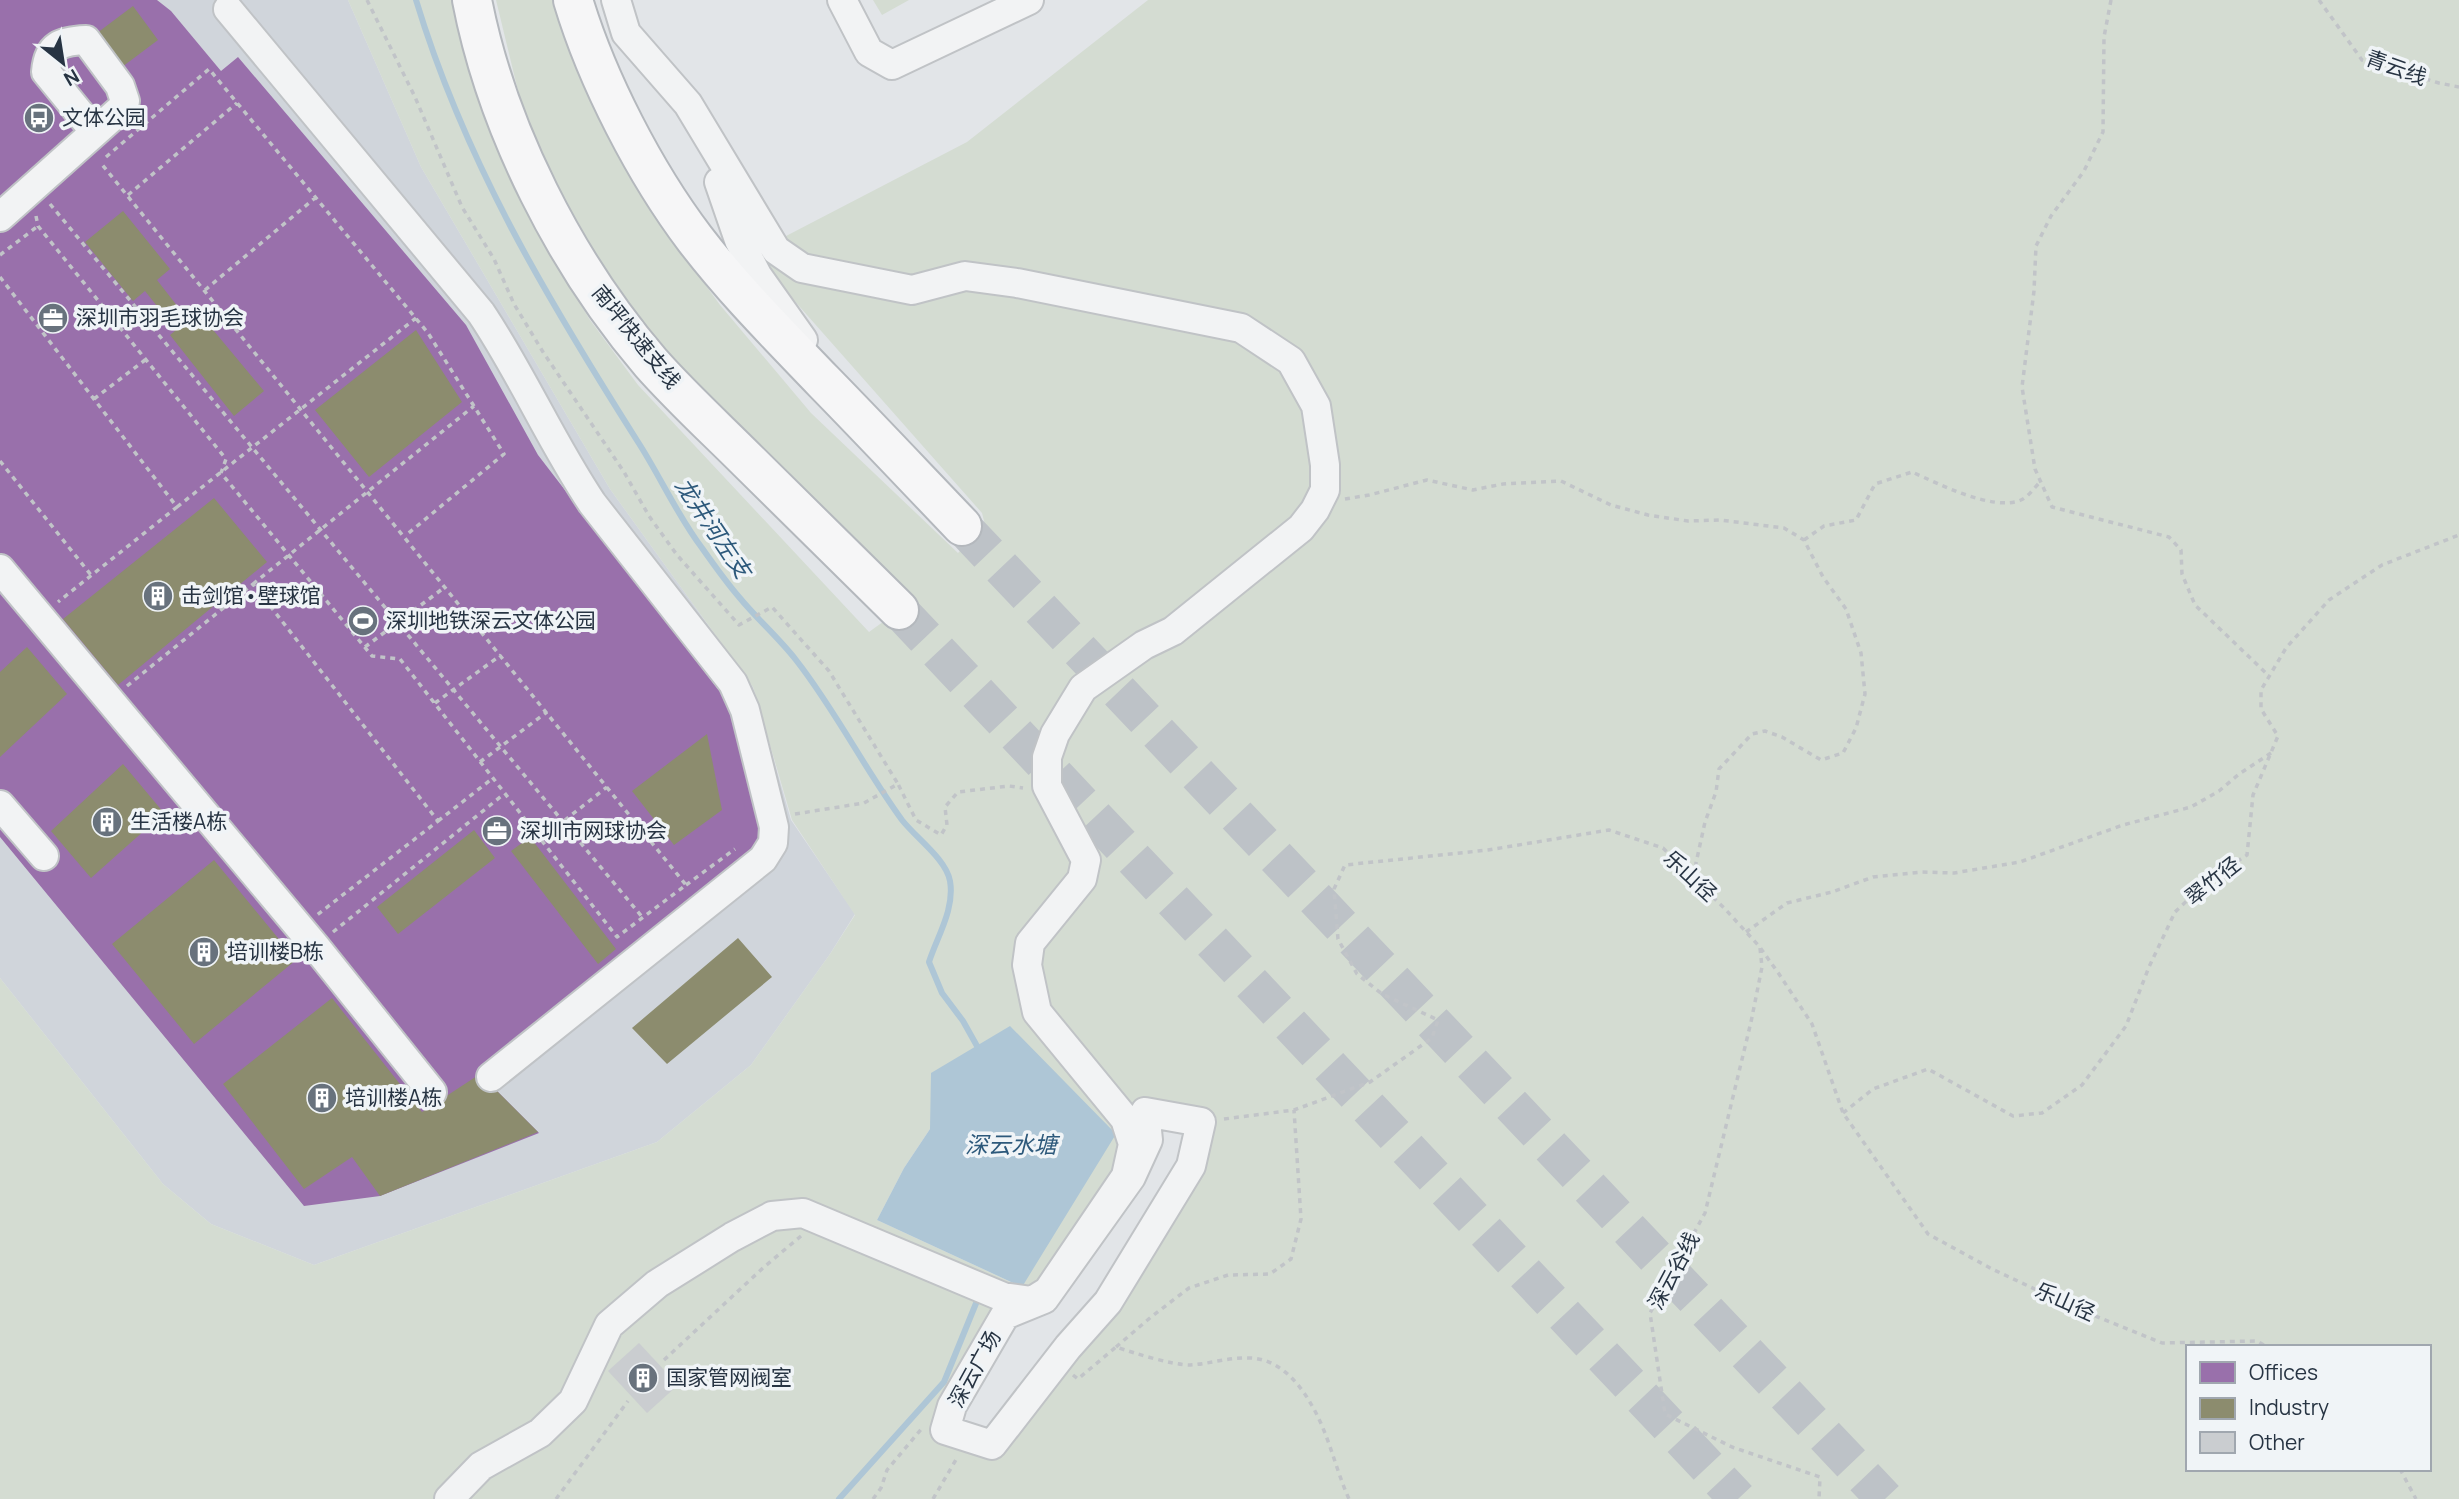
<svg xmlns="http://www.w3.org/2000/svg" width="2459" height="1499" viewBox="0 0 2459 1499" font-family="Manrope,'Noto Sans SC',sans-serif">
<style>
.built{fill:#d0d5db}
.green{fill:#d4dcd2;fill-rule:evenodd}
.water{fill:#aec6d6}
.offices{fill:#9970ab}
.industry{fill:#8c8c6e}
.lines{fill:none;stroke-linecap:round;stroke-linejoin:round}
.stream{stroke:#aec6d6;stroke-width:6}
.building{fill:#cacdd0}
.highway-tunnel{stroke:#bdc2c7;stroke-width:38;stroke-dasharray:38 19;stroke-linecap:butt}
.minor-casing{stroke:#c0c3c6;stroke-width:32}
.highway-casing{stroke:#b4b8bd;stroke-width:42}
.path{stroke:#c1c4c8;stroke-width:3.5;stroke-dasharray:5 5;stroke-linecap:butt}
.minor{stroke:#f2f3f4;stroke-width:28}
.highway{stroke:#f6f6f7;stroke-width:38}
.labels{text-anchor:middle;stroke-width:7;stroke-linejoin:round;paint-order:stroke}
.street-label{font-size:21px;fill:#273443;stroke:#f0f4f7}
.poi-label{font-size:21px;fill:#273443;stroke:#f0f4f7;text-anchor:start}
.water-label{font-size:23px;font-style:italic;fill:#2d597b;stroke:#f0f4f7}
</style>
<rect width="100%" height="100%" fill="#e2e5e8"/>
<path class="built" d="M0,0H348L421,167L610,489L753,687L791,820L855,914L830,954L751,1065L657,1142L314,1265L211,1224L163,1184L0,978Z"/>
<path class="green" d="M348,0H453L465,56L507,154L553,258L590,320L638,385L869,632L905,606L685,381L615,295L558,192L520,99L496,0H561L655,215L720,305L811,413L958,553L985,525L982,513L784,289L759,250L967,142L1148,0H2459V1499H0V978L163,1184L211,1224L314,1265L657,1142L751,1065L830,954L855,915L792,820L753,687L610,489L421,167ZM1145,1113L1201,1122L1056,1365L992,1445L946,1430L1005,1315L1044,1299ZM930,1129L1022,1287L877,1220L904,1168ZM2188,1347H2429V1469H2188Z
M873,0H909L882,15Z"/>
<path class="water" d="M1010,1026L1116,1134L1022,1287L877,1220L904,1168L930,1129L931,1073Z"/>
<path class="offices" d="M0,0H157L171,11L221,71L238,57L466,325L538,455L731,706L771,836L480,1074L539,1133L380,1196L304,1206L0,837Z"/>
<path class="industry" d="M133,6L158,40L118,70L93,36Z
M123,211L170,269L157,280L189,321L199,313L264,391L234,416L170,335L176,330L145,291L133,301L85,242Z
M416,330L462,402L369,477L315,410Z
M214,498L267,562L118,685L63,619Z
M27,647L67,694L0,757V672Z
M707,734L722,810L674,845L632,791Z
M123,764L164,813L91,878L51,831Z
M474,830L495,858L398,934L377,907Z
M530,837L616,949L598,964L511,851Z
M214,860L296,960L194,1044L112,944Z
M738,938L772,977L667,1064L632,1028Z
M332,998L422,1112L480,1074L538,1132L380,1196L352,1157L304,1189L223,1084Z"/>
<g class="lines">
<path class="stream" d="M416,0C465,162 548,300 638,442C660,476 677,515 702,548C714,565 726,582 739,597C757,619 779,638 796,660C836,711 864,768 902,820C916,838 946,859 950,881C955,909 937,937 929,962L942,993L963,1021L977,1046
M839,1499L944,1382L979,1296"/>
</g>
<path class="building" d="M639,1343L678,1385L647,1413L608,1371Z"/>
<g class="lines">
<path class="highway-tunnel" d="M962,526L1885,1499
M899,610L1738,1499"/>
<g class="minor-casing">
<path id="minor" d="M842,0L869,52L892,65L1029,0
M228,9L481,313C522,374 551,442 592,503L733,683L745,710L774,827L773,843L763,859L491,1077
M719,182L739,240L757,275L803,340
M0,217L122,108L125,101L120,86L86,40C61,41 48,45 46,72L95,132
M0,569L315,946L432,1092
M0,805L44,856
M1145,1112L1201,1122L1191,1166L1108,1302L1068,1347L992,1445L945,1430L952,1406L1005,1315L1044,1299L1131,1177L1148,1140Z
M449,1499L481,1466L540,1433L573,1401L609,1325L657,1284L732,1237L772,1216L803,1213L1003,1297L1032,1301L1048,1291L1126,1176L1133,1144L1125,1119L1037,1012L1027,965L1030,943L1082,879L1086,860L1047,786V757L1055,734L1083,688L1144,645L1173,631L1301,528L1315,510L1325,490V465L1316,406L1291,361L1241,328L1017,283L965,276L912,290L802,268L776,250L688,104L626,33L616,0"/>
</g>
<g class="highway-casing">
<path id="highway" d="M472,0C497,129 566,264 651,363C681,397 716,429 748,461C798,511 849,560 899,610
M573,0C597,80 645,173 695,239C734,290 779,335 823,381C870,429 916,478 962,526"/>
</g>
<path class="path" d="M367,0L415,97L462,207L494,259L514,304L543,352L624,472L649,516L677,555L739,625L772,607L829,671L898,784
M2111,0L2104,37L2103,132L2084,171L2051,216L2036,246L2034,291L2022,387L2035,469L2052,507L2169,537L2181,550L2182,574L2195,605L2268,675
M2319,0L2362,60L2439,83L2459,87
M106,157L209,69L428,333L504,454L405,536
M128,195L237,103
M50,204L643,918
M36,216L38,226L226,459L221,473L372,656L400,659L617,937L686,885L100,162
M0,255L38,226
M0,277L177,507L58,602
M205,290L315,198
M94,399L145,360
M0,461L91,575
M1345,499L1369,495L1427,480L1473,490L1503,484L1561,481L1611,505L1648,515L1688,521L1720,520L1784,528L1804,540L1823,577L1846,609L1861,653L1865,694L1856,728L1843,753L1821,760L1782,737L1765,731L1752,734L1719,769L1716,792L1705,822L1696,863V880
M177,507L416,318
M1804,540L1824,526L1856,520L1875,484L1912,472C1937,483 1993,512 2021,500C2028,497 2035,487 2041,481
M253,584L474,406
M365,647L445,587
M127,686L253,584L438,821L317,915
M435,703L501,655
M480,762L547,712
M795,814L864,803L898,784L916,820L941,835L947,825L945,807L958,792L1009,786L1023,788
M438,821L493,778
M541,839L607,787
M686,885L735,849
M333,932L504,794
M1746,932L1787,903L1832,892L1873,877L1922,872L1954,873L2020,862L2123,825L2191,807L2219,791L2239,774L2271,753
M1760,948L1762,967L1751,1022L1705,1213L1650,1313L1665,1414L1732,1447L1820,1477L1819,1499
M1843,1113L1873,1089L1928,1069L2013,1116L2042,1113L2082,1085L2126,1026L2149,967L2175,912L2210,879L2247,855L2253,795L2278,736L2261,709V690L2286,648L2329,600L2382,565L2459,535
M1224,1119L1294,1110L1370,1082L1432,1038L1438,1020L1382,994L1357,974L1338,939L1334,889L1345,865L1488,850L1609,830L1663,848L1725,909L1759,946L1779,974L1812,1024L1843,1113L1928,1234L1992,1269L2073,1307L2162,1343L2257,1341L2267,1347
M1116,1347L1151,1317L1189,1288L1228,1275L1270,1274L1291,1259L1301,1219L1294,1110
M664,1360L764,1267L801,1236
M1073,1375L1078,1379L1116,1347C1134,1353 1172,1365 1190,1365C1209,1364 1229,1357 1249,1358C1277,1358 1298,1381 1311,1404C1329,1434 1335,1468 1349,1499
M2400,1469L2416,1499
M556,1499L628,1401
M873,1499L881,1488L887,1470L923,1427
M933,1499L957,1458"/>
<use href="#minor" class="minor"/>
<use href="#highway" class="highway"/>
</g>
<defs>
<g id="bus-disc" transform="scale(1.575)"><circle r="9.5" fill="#68727d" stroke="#f0f4f7"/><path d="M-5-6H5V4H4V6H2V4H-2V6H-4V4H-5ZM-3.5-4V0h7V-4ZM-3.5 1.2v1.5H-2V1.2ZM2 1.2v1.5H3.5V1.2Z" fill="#fff"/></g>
<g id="office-disc" transform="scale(1.575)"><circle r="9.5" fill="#68727d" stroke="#f0f4f7"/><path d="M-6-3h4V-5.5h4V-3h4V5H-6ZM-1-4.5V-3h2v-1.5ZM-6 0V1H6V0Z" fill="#fff"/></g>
<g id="building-disc" transform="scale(1.575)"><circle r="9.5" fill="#68727d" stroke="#f0f4f7"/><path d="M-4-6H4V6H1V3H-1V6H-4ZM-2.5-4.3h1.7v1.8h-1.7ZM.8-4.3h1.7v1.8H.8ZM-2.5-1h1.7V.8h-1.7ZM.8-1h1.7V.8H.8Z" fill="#fff"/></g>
<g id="stadium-disc" transform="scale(1.575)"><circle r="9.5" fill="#68727d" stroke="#f0f4f7"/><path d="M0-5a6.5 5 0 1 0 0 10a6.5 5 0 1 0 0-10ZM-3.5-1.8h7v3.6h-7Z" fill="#fff"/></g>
</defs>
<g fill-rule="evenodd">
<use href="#bus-disc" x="39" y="118"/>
<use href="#office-disc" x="53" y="318"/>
<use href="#building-disc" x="158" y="596"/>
<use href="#stadium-disc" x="363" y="621"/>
<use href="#building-disc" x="107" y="822"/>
<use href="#office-disc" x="497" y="831"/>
<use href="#building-disc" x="204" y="952"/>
<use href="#building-disc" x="322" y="1098"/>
<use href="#building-disc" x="643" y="1378"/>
</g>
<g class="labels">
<g class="street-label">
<text transform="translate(2396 68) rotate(20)" y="7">青云线</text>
<text transform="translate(636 337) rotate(51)" y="7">南坪快速支线</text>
<text transform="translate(1690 876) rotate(43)" y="7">乐山径</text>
<text transform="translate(2213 881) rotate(-38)" y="7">翠竹径</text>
<text transform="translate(1674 1271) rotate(-62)" y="7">深云谷线</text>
<text transform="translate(2065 1302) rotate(24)" y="7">乐山径</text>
<text transform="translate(975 1369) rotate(-61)" y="7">深云广场</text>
</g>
<g class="poi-label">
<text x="62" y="125">文体公园</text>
<text x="76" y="325">深圳市羽毛球协会</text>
<text x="181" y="603">击剑馆•壁球馆</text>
<text x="386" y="628">深圳地铁深云文体公园</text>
<text x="130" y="829">生活楼A栋</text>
<text x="520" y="838">深圳市网球协会</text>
<text x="227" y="959">培训楼B栋</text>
<text x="345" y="1105">培训楼A栋</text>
<text x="666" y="1385">国家管网阀室</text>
</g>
<g class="water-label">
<text transform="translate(713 528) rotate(56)" y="8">龙井河左支</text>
<text x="1011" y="1153">深云水塘</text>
</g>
</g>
<rect x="2186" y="1345" width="245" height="126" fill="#f0f4f7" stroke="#a0a7af" stroke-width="2"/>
<rect x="2200" y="1362" width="35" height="21" fill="#9970ab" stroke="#a0a7af" stroke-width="2"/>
<text x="2249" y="1380" font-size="21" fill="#273443">Offices</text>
<rect x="2200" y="1398" width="35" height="21" fill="#8c8c6e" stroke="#a0a7af" stroke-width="2"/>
<text x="2249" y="1415" font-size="21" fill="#273443">Industry</text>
<rect x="2200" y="1432" width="35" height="21" fill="#cacdd0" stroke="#a0a7af" stroke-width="2"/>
<text x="2249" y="1450" font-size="21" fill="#273443">Other</text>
<g transform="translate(63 63) rotate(150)" stroke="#f0f4f7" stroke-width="5" paint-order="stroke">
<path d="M0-5L12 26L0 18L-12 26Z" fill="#273443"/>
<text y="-10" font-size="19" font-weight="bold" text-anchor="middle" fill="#273443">N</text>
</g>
</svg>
